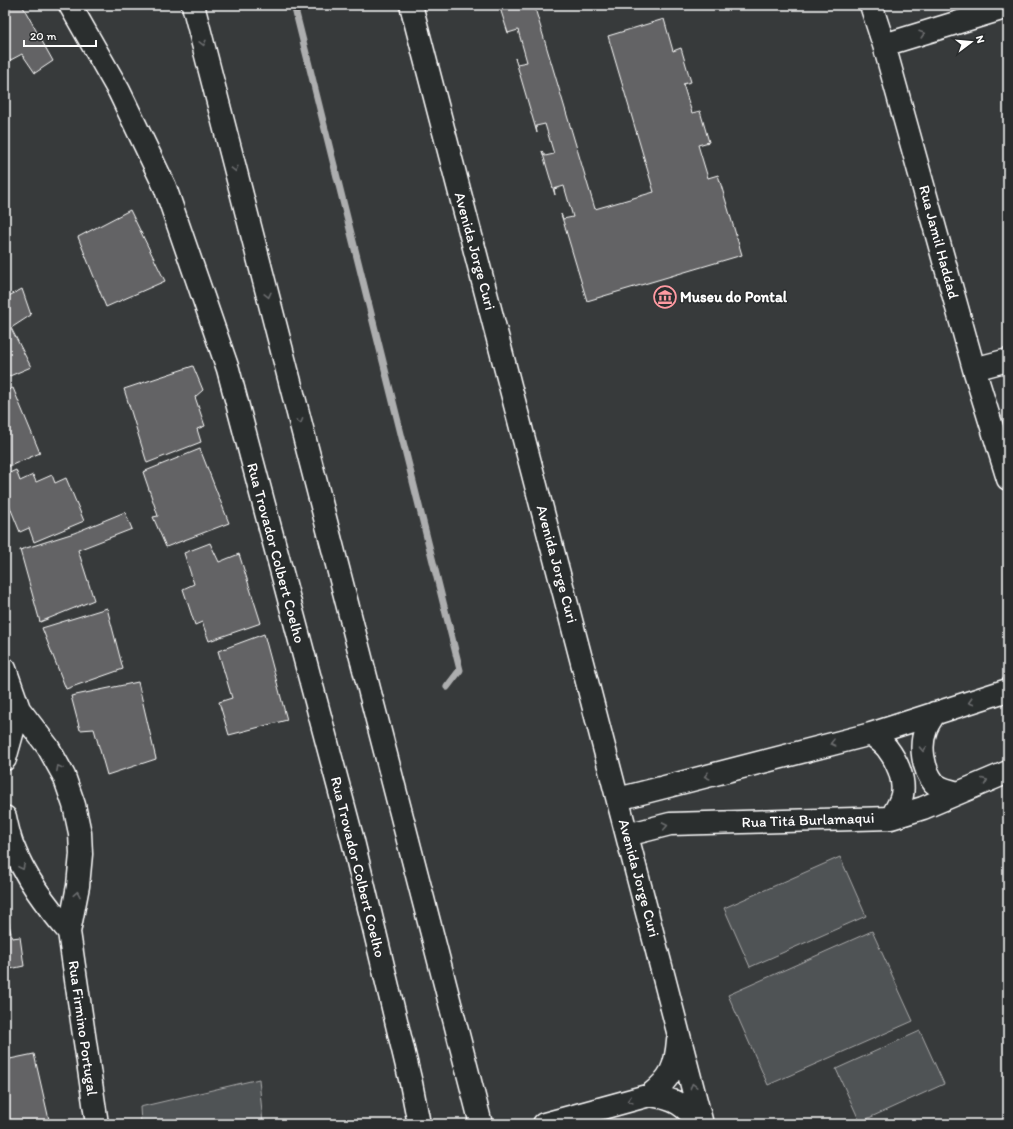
<svg xmlns="http://www.w3.org/2000/svg" width="1013" height="1129" viewBox="0 0 1013 1129" font-family="Itim,sans-serif">
<style>
.green{fill:#505354;stroke:#a8a9aa}
.lines{fill:none;stroke-linecap:round;stroke-linejoin:round}
.stream{stroke:#adaeaf;stroke-width:7}
.building{fill:#636465;stroke:#fff}
.minor-casing{stroke:#fff;stroke-width:25}
.minor{stroke:#2a2d2e;stroke-width:22}
.oneway{stroke:#6a6c6d}
.labels{text-anchor:middle;stroke-width:3;stroke-linejoin:round;paint-order:stroke}
.street-label{font-size:15px;fill:#fff;stroke:#2a2d2e}
.poi-label{font-size:15px;font-weight:bold;fill:#fff;stroke:#2a2d2e;text-anchor:start}
</style>
<rect width="100%" height="100%" fill="#373a3b"/>
<filter id="ink" filterUnits="userSpaceOnUse"><feTurbulence type="fractalNoise" baseFrequency=".025" numOctaves="2"/><feDisplacementMap in="SourceGraphic" scale="8" xChannelSelector="R" yChannelSelector="G"/><feConvolveMatrix kernelMatrix="1 2 1 2 8 2 1 2 1" color-interpolation-filters="sRGB"/></filter>
<g filter="url(#ink)">
<path class="green" d="M840,857L866,916L750,967L724,908Z
M872,931L913,1021L768,1085L728,995Z
M920,1031L944,1084L860,1122L836,1069Z
M259,1079L263,1124H141L140,1107Z"/>
<g class="lines">
<path class="stream" d="M294,5L460,670L447,687"/>
</g>
<path class="building" d="M5,5H22L53,61L35,73L22,54L5,63Z
M499,5H534L595,209L654,192L608,36L664,19L673,51L681,48L691,82L683,84L692,113L700,111L709,142L698,145L708,178L718,175L742,255L587,301L561,214L563,219L573,217L564,186L554,189L555,195L542,151L545,156L554,154L545,124L536,126L537,133L515,58L517,64L527,62L518,30L508,33Z
M130,210L165,281L106,307L78,237Z
M22,289L31,315L11,328L31,367L5,378V298Z
M193,366L203,390L195,397L205,426L197,429L201,442L147,463L124,389Z
M13,388L40,453L5,468V391Z
M200,449L229,523L166,547L153,517L158,516L143,472Z
M16,470L20,481L33,475L36,482L52,475L55,483L66,478L84,521L34,542L29,528L20,532L5,495V475Z
M125,512L132,529L78,550L94,600L40,622L20,550L74,533Z
M210,543L219,562L239,554L261,623L209,641L202,622L195,625L183,589L194,584L184,553Z
M107,608L123,669L66,689L42,628Z
M264,634L287,720L229,735L219,702L232,698L218,651Z
M138,682L156,759L107,775L94,729L80,730L71,696Z
M6,910L12,938L20,937L24,966L5,970Z
M34,1054L50,1124H5V1060Z"/>
<g class="lines">
<g class="minor-casing">
<path id="minor" d="M70,5L119,91L165,187L228,369L353,841L411,1083L419,1124
M193,5L481,1124
M411,5L702,1124
M871,5L884,45L974,369L1008,479
M884,45L1008,7
M974,369L1008,360
M5,669L19,709L48,747L64,776L74,805L80,833L81,854L78,886L69,932L97,1124
M935,713C932,718 928,723 926,729C919,746 923,769 934,783C940,789 949,790 957,793
M871,734C876,738 883,743 887,748C897,761 905,779 902,795C900,804 895,811 891,818
M5,759L19,709
M618,799L871,734L1008,690
M5,817C7,826 9,836 12,844C25,878 46,905 69,932
M627,835L670,824L891,818L923,808L1008,772
M650,1095C671,1078 676,1067 678,1040
M544,1124L650,1095C675,1099 684,1104 699,1124"/>
</g>
<use href="#minor" class="minor"/>
</g>
<defs><path id="oneway-chevron" d="M-2-3.5L2.5 0L-2 3.5" fill="none" stroke-width="1.6" stroke-linecap="round" stroke-linejoin="round"/></defs>
<g class="oneway">
<use href="#oneway-chevron" transform="translate(922 34) rotate(-17)"/>
<use href="#oneway-chevron" transform="translate(203 43) rotate(76)"/>
<use href="#oneway-chevron" transform="translate(235 169) rotate(76)"/>
<use href="#oneway-chevron" transform="translate(268 295) rotate(76)"/>
<use href="#oneway-chevron" transform="translate(300 421) rotate(76)"/>
<use href="#oneway-chevron" transform="translate(971 702) rotate(163)"/>
<use href="#oneway-chevron" transform="translate(833 743) rotate(166)"/>
<use href="#oneway-chevron" transform="translate(923 749) rotate(88)"/>
<use href="#oneway-chevron" transform="translate(59 768) rotate(-118)"/>
<use href="#oneway-chevron" transform="translate(707 776) rotate(166)"/>
<use href="#oneway-chevron" transform="translate(985 781) rotate(-22)"/>
<use href="#oneway-chevron" transform="translate(665 826) rotate(-11)"/>
<use href="#oneway-chevron" transform="translate(22 867) rotate(65)"/>
<use href="#oneway-chevron" transform="translate(77 894) rotate(-79)"/>
<use href="#oneway-chevron" transform="translate(693 1086) rotate(-104)"/>
<use href="#oneway-chevron" transform="translate(630 1100) rotate(165)"/>
</g>
</g>
<defs>
<g id="museum-ring" transform="scale(1.15)"><circle r="9.5" fill="#2a2d2e" stroke="#ff9aa2" stroke-width="1.5"/><path d="M0-6L6-3V-2H-6V-3ZM-5-1h2V3h-2ZM-1-1h2V3h-2ZM3-1h2V3H3ZM-6 4H6V6H-6Z" fill="#ff9aa2"/></g>
</defs>
<g fill-rule="evenodd">
<use href="#museum-ring" x="665" y="297"/>
</g>
<g class="labels">
<g class="street-label">
<text transform="translate(939 242) rotate(75)" y="5">Rua Jamil Haddad</text>
<text transform="translate(475 251) rotate(75)" y="5">Avenida Jorge Curi</text>
<text transform="translate(276 553) rotate(75)" y="5">Rua Trovador Colbert Coelho</text>
<text transform="translate(557 564) rotate(75)" y="5">Avenida Jorge Curi</text>
<text transform="translate(808 820) rotate(-2)" y="5">Rua Titá Burlamaqui</text>
<text transform="translate(358 867) rotate(76)" y="5">Rua Trovador Colbert Coelho</text>
<text transform="translate(639 878) rotate(75)" y="5">Avenida Jorge Curi</text>
<text transform="translate(83 1028) rotate(82)" y="5">Rua Firmino Portugal</text>
</g>
<g class="poi-label">
<text x="680" y="302">Museu do Pontal</text>
</g>
</g>
<rect width="1013" height="1129" fill="none" stroke="#2a2d2e" stroke-width="20"/>
<rect x="10" y="10" width="993" height="1109" fill="none" stroke="#fff" stroke-width="1.5" filter="url(#ink)"/>
<g transform="translate(971 42) rotate(74)" stroke="#2a2d2e" stroke-width="3" paint-order="stroke">
<path d="M0-3L7 15L0 10L-7 15Z" fill="#ffffff"/>
<text y="-6" font-size="11" font-weight="bold" text-anchor="middle" fill="#ffffff">N</text>
</g>
<path d="M24 40v6h72v-6" fill="none" stroke="#ffffff" stroke-width="2"/>
<text x="30" y="40" font-size="12" fill="#ffffff" stroke="#2a2d2e" stroke-width="3" paint-order="stroke">20 m</text>
</svg>
